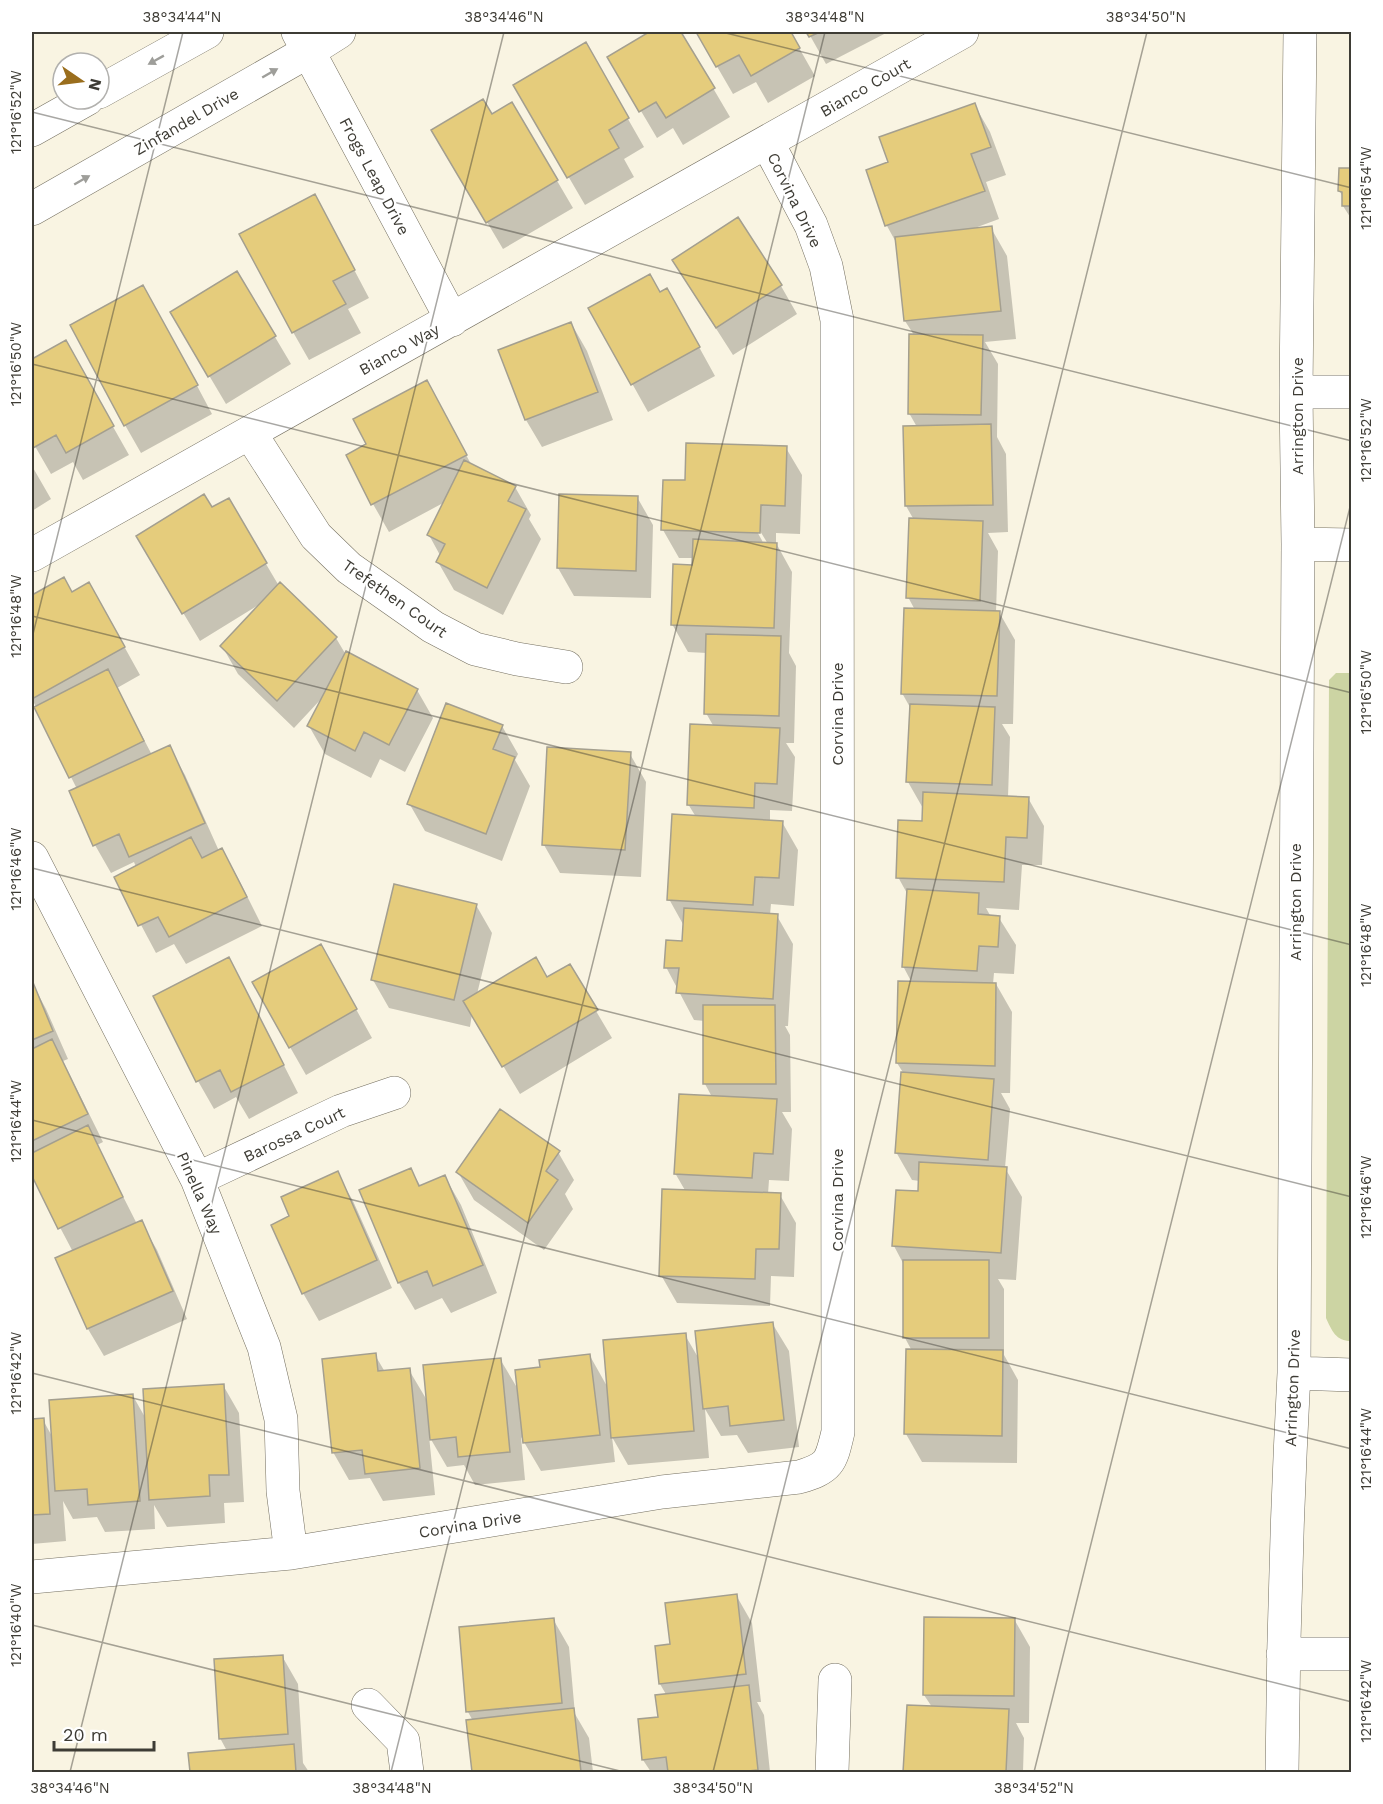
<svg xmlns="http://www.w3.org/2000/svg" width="1383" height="1804" viewBox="0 0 1383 1804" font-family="'Work Sans',sans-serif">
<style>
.green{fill:#ccd4a3}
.shadow{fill:#0003;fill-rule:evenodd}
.building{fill:#e5cc7c;stroke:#a49f8f;stroke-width:1.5}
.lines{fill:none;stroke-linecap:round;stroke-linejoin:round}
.minor-casing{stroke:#746f60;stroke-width:34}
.tertiary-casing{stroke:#746f60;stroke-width:34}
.minor{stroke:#fff;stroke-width:33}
.tertiary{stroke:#fff;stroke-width:33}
.oneway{fill:#9e9e9a}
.ticks{fill:none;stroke:#3e3c35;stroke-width:1.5;stroke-opacity:0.45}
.labels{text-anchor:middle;stroke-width:4.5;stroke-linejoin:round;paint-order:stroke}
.street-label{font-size:16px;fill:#3e3c35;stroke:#fff}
.neatline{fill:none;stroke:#3e3c35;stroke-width:2}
.ticks-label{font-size:15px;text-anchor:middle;fill:#3e3c35}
</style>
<rect width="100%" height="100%" fill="#f9f4e2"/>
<path class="green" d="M1336,673H1352L1351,1341C1336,1341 1332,1331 1326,1318L1329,680Z"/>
<path class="shadow" d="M652,32H680L730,117L683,145L673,128L657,138L609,57Z
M697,32H790L815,76L768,103L756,82L733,94Z
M808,32H888L826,64Z
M585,44L644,147L624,159L634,177L585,205L515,85Z
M512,104L573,208L503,249L433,131L491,116Z
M974,104L990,132L1006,175L986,182L999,219L972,229L991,228L1007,256L1016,339L985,342L998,364L997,437L1006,454L1008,532L988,533L998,551L996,612H999L1015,640L1013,724H1002L1010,737L1008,797L1028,798L1044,826L1042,865H1022L1019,910L986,908L991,917L999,918L1016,945L1014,974L994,973L993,984H996L1012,1012L1010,1093H1001L1010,1109L1005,1168L1022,1197L1016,1280L998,1279L1004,1289V1355L1018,1380L1017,1463L922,1462L906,1434L912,1351L905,1338L904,1265L894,1246L919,1193L920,1181L912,1180L896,1152L904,1074L897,1063L900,982L912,983L903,966L908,895L898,877L924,823V810L908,782L911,709L902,693L915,610L908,597L914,520L906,506L917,427L909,413L914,335L905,321L897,244L887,226L868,171L890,163Z
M1352,169V220L1343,206V197L1339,190Z
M330,224L369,298L348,309L361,333L309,360L293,332Z
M781,286L797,314L733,355L690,288Z
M660,293L683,318L715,376L648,412L590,308Z
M159,314L212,414L141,453L125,425Z
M571,323L587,351L613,420L542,447L526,420L500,351Z
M275,337L291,364L226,404L188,340Z
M65,342L129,455L83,480L73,462L51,474L32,441V361Z
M427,382L472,466L515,487L531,515L529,519L541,539L503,615L454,590L438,562L441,557L429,535L445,502L389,532L373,504L368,444Z
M786,448L802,475L800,534L776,533V543L792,572L789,653L796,666L794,743H786L795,757L792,811L770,810V821L782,822L798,850L794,906L771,904L770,915L777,916L793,944L788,1026H785L790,1035L791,1112H782L792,1129L789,1181L769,1180L768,1194L780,1195L796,1223L794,1277L771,1276L770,1306L677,1303L661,1275L686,1192L675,1173L712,1097L705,1084V1021L694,1020L666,967L683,943L684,926L669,899L696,817L688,804L714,727L706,713L707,653L688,652L672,624L693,566L694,558H679L663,530L664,481L686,482ZM757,526L768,544H764L755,528Z
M32,466L51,499L32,511Z
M560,495L637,497L653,525L651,598L574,596L558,568Z
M228,500L279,586L280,585L336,638L346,655L417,690L433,718L405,772L380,759L371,778L325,754L309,726L322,698L294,728L238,674L222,646L260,604L200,641L154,564L211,509Z
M63,579L72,594L105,612L140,675L117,688L152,755L169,747L185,775L219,851L222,850L238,878L262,926L186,964L174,944L156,953L116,878L136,867L134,862L111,873L95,845L77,789L32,699V596Z
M502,726L518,754L515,760L530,786L502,861L425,831L409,803Z
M630,754L646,782L641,877L560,873L544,845Z
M476,905L492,933L477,994L547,979L596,1011L612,1038L520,1094L472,1014L470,1027L389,1008L373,980Z
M228,959L244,987L298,1093L249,1119L236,1097L214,1109L198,1081Z
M336,973L372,1038L306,1075L290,1047Z
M32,983L46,1009L68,1059L63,1061L103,1142L97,1145L137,1224L141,1222L157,1250L187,1319L104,1356L88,1329L73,1252L33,1176L32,1177Z
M558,1152L574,1180L565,1194L573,1209L544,1250L474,1200L458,1172Z
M411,1170L421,1187L445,1177L461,1205L497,1293L451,1313L442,1298L415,1310L399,1283L361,1191Z
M337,1173L353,1201L392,1288L319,1321L303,1293L291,1217Z
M772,1323L789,1351L799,1447L748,1453L737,1435L721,1436L705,1409L709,1458L628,1465L612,1437L615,1462L541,1471L521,1437L525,1480L475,1485L464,1465L447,1467L429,1436L435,1495L383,1501L370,1478L349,1480L333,1452L375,1355L385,1372L409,1370L428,1402L500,1359L519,1391L542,1368L590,1356L608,1388L685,1335L699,1359Z
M223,1385L239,1413L244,1502L224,1503L225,1523L167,1527L154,1505L155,1529L105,1532L97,1517L73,1519L63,1501L66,1541L32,1544V1421L43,1420L53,1438L133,1396L146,1419Z
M736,1595L752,1623L761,1702H757L764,1715L770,1772H651L643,1760L667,1696L660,1684L656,1647L671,1646Z
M553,1619L569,1647L575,1714L589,1738L593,1772H473L468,1721H473L468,1712Z
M1014,1619L1030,1647L1029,1723H1016L1024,1738L1023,1772H905L908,1706L932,1707L924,1695Z
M282,1656L298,1684L303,1763L309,1772H192L190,1755L227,1751L220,1738Z"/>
<path class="building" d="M649,32H681L715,88L666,118L656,102L639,112L607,57Z
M696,32H791L800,48L751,76L739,55L716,67Z
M806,32H820L809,37Z
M586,42L629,118L609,130L619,148L567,178L513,85Z
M483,99L492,114L512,102L558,180L486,223L431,130Z
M975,103L991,147L971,154L985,191L885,226L866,170L888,162L879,137Z
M1339,168H1352V206H1342V192L1338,191Z
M315,194L355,270L333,281L346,304L292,333L239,234Z
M738,217L782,285L716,328L672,260Z
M992,226L1001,311L904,321L895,237Z
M237,271L276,336L208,377L170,312Z
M650,274L660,292L667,288L700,347L631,385L588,308Z
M143,285L198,385L124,426L70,325Z
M571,322L598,392L525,420L498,350Z
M909,334L983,335L981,415L908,414Z
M66,340L114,426L66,453L56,435L33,448L32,444V359Z
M427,380L467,455L371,505L346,455L366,444L353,419Z
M991,424L993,505L905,506L903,426Z
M686,443L787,446L785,506L761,505L760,533L661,530L663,480H685Z
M464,460L516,486L508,501L526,509L487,588L436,562L445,544L427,535Z
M204,494L212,507L229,498L267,563L182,614L136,536Z
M559,494L638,496L636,571L557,568Z
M909,518L983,521L980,601L906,598Z
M693,539L777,543L774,628L671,625L673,564L692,565Z
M64,577L72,592L89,582L125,647L32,699V595Z
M280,582L337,637L277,701L220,646Z
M904,608L1000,611L997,696L901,694Z
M706,634L781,636L779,716L704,714Z
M346,651L418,689L389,745L364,732L355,751L307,726Z
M108,669L144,741L69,778L34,707Z
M446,703L503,725L493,749L515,757L486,834L407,804Z
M910,704L995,707L992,785L906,782Z
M690,724L780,728L777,784L755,783L754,808L687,805Z
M170,745L205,823L129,857L119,834L93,846L69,791Z
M547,747L631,752L625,850L542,845Z
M923,792L1029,797L1027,838L1006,837L1004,882L896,878L898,820L922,821Z
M672,814L783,821L779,878L755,877L753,905L667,900Z
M191,837L202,858L222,848L247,897L169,937L158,917L138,926L114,877Z
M394,884L477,904L454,1000L371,980Z
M907,889L979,893L978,914L1000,916L998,947L979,946L977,971L902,967Z
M684,908L778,914L773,999L676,993L679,968H664L666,940L682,941Z
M321,944L357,1009L289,1048L252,982Z
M229,957L284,1065L231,1092L220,1070L196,1082L153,996Z
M536,957L547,977L570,964L598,1010L502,1067L463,1001Z
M32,980L53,1031L32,1040Z
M898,981L996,983L995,1066L896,1063Z
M703,1005H775L776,1084H703Z
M52,1039L88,1114L32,1141V1049Z
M901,1072L994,1079L988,1160L895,1153Z
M679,1094L777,1099L773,1154L754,1153L752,1178L674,1174Z
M500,1109L560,1151L546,1171L558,1180L528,1223L456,1172Z
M88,1125L123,1197L58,1229L32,1176V1153Z
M919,1162L1007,1167L1001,1253L892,1246L896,1190L918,1191Z
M411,1168L419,1186L445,1175L483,1265L433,1286L427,1271L398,1283L359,1190Z
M338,1171L377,1260L302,1294L271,1225L289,1216L281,1197Z
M662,1189L781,1193L779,1249H756L755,1279L659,1276Z
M142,1220L173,1291L87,1329L55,1258Z
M903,1260H989V1338H903Z
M773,1322L784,1420L730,1426L728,1406L703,1409L695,1331Z
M686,1333L694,1431L611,1438L603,1340Z
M906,1349L1003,1350L1002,1436L904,1434Z
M376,1353L378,1371L410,1368L420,1468L365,1474L362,1450L332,1453L322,1359Z
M590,1354L600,1435L523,1443L515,1370L540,1367L539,1360Z
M501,1358L510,1452L458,1457L456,1437L430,1440L423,1365Z
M224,1384L229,1475H209L210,1496L149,1500L143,1389Z
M133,1394L140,1501L88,1505L87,1489L55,1491L49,1400Z
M44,1418L50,1514L32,1515V1419Z
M737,1594L746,1674L659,1684L655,1646L670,1644L665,1603Z
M924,1617L1015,1618L1014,1696L923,1695Z
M554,1618L562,1703L466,1712L459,1627Z
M283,1655L288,1734L219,1739L214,1659Z
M749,1685L758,1770L738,1772H668L666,1757L642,1760L638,1719L658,1717L655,1695Z
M907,1705L1009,1709L1006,1772H903Z
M574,1708L581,1772H472L466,1720Z
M294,1744L296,1772H190L188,1753Z"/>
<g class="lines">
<g class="minor-casing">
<path id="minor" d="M298,32L452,320
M1296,392H1352
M250,433L316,536L349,568L433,627L475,649L517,659L566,667
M1298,544L1352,545
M32,555L962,32
M32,858L197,1179L264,1347L281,1419L283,1491L291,1553
M197,1179L341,1111L394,1093
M1294,1373L1352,1375
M32,1577L291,1553L662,1492L799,1477C830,1468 831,1462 838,1432L837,320L826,266L811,225L767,142
M1283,1654H1352
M368,1705L403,1741L407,1772
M832,1772L835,1680
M1282,1772C1283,1639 1287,1506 1294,1373L1298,544L1296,392L1300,32"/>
</g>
<g class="tertiary-casing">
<path id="tertiary" d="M99,92L207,32
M32,130L87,99
M32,209L309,51L339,32"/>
</g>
<use href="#minor" class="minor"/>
<use href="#tertiary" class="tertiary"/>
</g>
<defs><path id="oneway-solid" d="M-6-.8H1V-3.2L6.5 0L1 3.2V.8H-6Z" transform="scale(1.5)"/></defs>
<g class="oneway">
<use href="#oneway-solid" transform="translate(156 60) rotate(151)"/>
<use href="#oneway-solid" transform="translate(270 73) rotate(-30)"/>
<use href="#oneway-solid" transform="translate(82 180) rotate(-30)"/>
</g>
<path class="ticks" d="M722,32L1352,188M32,112L1352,441M32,364L1352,693M32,616L1352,945M32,638L183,32M32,868L1352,1197M32,1120L1352,1449M32,1373L1352,1702M32,1625L624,1772M70,1772L504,32M391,1772L825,32M713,1772L1147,32M1034,1772L1352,499"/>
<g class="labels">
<g class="street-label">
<text transform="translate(865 87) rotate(-30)" y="6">Bianco Court</text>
<text transform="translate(186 121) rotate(-30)" y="6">Zinfandel Drive</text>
<text transform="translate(375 176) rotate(62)" y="6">Frogs Leap Drive</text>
<text transform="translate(795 200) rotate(64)" y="6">Corvina Drive</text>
<text transform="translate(399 349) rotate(-29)" y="6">Bianco Way</text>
<text transform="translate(1297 416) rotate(-90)" y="6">Arrington Drive</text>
<text transform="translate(395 598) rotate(35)" y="6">Trefethen Court</text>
<text transform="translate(837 714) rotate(-90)" y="6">Corvina Drive</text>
<text transform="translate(1295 902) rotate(-90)" y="6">Arrington Drive</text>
<text transform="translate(294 1134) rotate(-25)" y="6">Barossa Court</text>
<text transform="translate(200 1193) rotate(66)" y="6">Pinella Way</text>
<text transform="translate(837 1200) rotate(-90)" y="6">Corvina Drive</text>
<text transform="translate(1292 1388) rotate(-88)" y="6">Arrington Drive</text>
<text transform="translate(470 1524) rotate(-9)" y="6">Corvina Drive</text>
</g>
</g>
<rect width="1383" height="1804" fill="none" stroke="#ffffff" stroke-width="66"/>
<g transform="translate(81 81) rotate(104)"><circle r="28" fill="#ffffff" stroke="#b2b1ae" stroke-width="1.5"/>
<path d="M0-4.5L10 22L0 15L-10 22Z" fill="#9a6e1d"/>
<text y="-9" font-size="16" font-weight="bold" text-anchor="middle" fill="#3e3c35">N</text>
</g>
<path d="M54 1741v9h100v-9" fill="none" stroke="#3e3c35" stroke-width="3"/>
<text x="63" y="1741" font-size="18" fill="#3e3c35" stroke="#ffffff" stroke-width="4.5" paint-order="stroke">20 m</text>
<rect x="33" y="33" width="1317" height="1738" class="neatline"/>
<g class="ticks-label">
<text x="182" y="22">38°34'44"N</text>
<text x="504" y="22">38°34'46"N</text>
<text x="825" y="22">38°34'48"N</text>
<text x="1146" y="22">38°34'50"N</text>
<text transform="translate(16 112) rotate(-90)" y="5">121°16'52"W</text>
<text transform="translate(1366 188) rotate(-90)" y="5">121°16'54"W</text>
<text transform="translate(16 364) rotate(-90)" y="5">121°16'50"W</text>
<text transform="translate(1366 440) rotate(-90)" y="5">121°16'52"W</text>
<text transform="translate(16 616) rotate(-90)" y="5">121°16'48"W</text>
<text transform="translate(1366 692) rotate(-90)" y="5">121°16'50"W</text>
<text transform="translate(16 869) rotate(-90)" y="5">121°16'46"W</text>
<text transform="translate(1366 945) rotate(-90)" y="5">121°16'48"W</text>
<text transform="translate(16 1121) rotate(-90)" y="5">121°16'44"W</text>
<text transform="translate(1366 1197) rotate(-90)" y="5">121°16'46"W</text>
<text transform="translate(16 1373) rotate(-90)" y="5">121°16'42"W</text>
<text transform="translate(1366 1449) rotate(-90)" y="5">121°16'44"W</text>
<text transform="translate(16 1625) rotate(-90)" y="5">121°16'40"W</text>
<text transform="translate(1366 1701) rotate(-90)" y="5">121°16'42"W</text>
<text x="70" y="1793">38°34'46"N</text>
<text x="392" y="1793">38°34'48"N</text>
<text x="713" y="1793">38°34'50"N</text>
<text x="1034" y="1793">38°34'52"N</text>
</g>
</svg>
